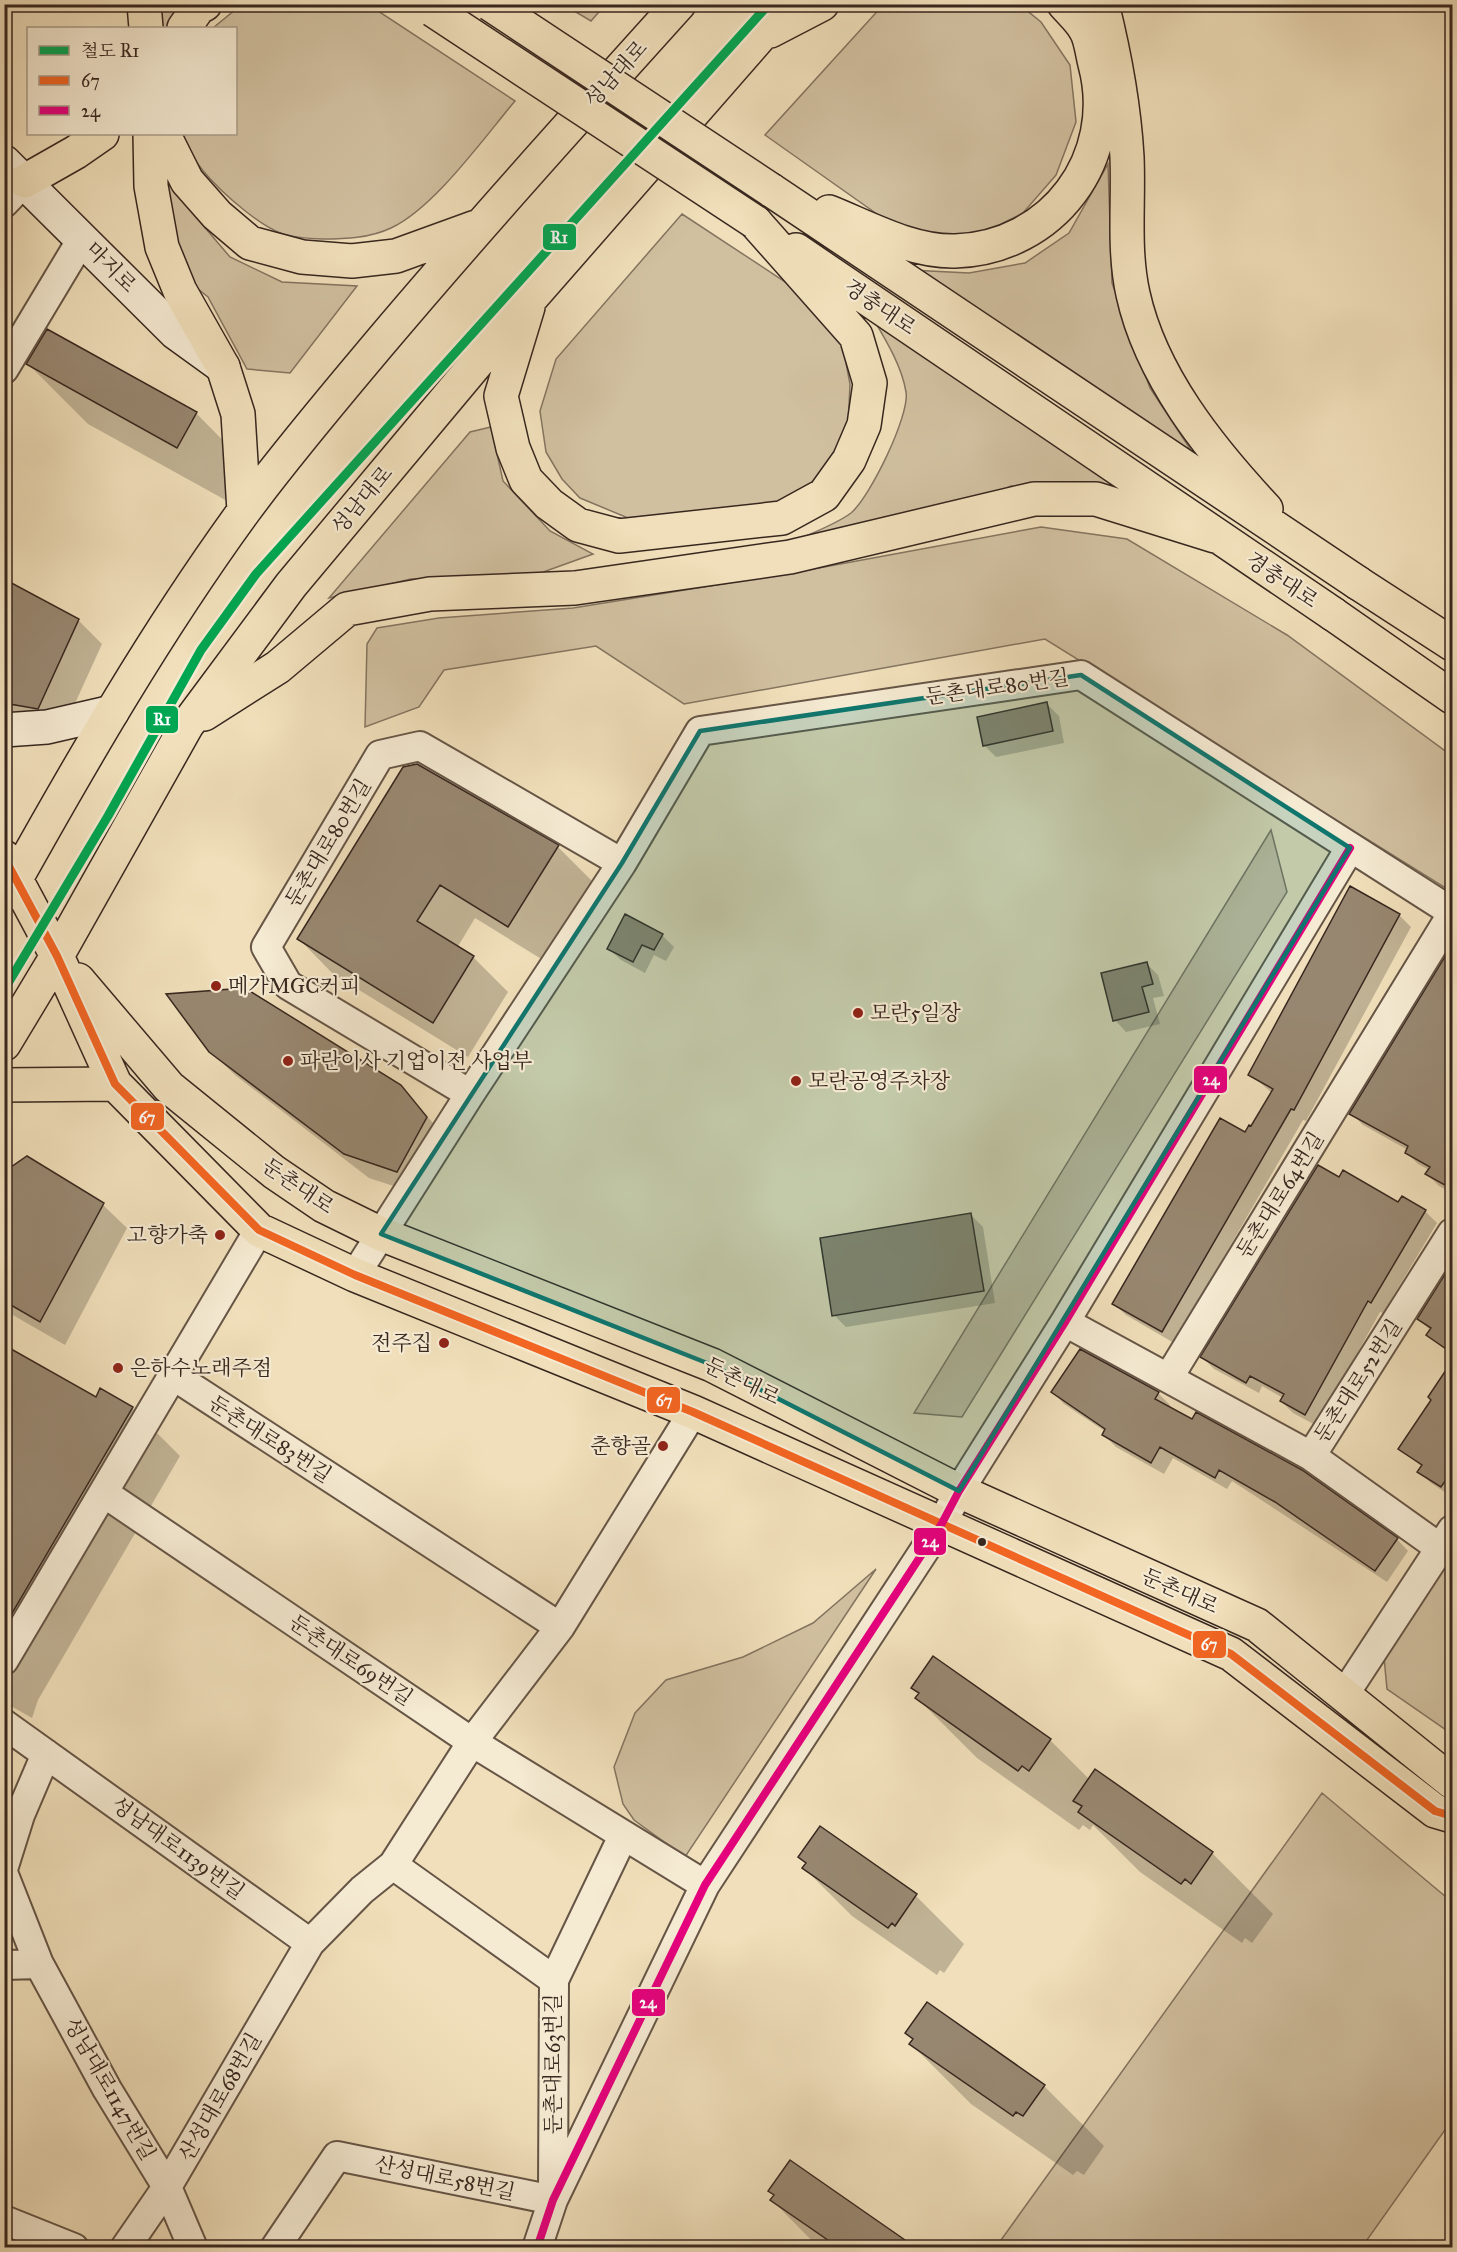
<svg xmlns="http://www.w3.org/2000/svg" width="1457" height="2252" viewBox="0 0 1457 2252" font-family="'IM FELL Great Primer','Noto Serif KR',serif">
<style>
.green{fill:#d1c0a0;stroke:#847460;stroke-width:1.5}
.shadow{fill:#0003}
.building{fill:#988770;stroke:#38271f;stroke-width:1.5}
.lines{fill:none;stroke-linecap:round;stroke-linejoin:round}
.street-casing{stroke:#665546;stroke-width:32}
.secondary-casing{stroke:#38271f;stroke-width:36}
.primary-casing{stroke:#38271f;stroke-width:36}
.highway-casing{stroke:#38271f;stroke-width:36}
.street{stroke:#f5ead2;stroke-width:28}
.secondary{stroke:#f5ead2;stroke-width:33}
.primary{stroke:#f0dfba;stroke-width:33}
.highway{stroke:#f0dfba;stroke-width:33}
.primary-bridge-casing{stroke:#38271f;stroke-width:36;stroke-linecap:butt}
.primary-bridge{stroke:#f0dfba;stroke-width:33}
.bus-1-casing{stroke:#f5ead2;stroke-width:12}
.bus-2-casing{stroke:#f5ead2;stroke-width:12}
.bus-1{stroke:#f26522;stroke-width:8}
.bus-2{stroke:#e5007d;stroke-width:8}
.rail-1-casing{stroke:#f5ead2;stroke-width:14}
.rail-1{stroke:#00a651;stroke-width:9}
.marked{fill:#0f766e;fill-opacity:0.2;stroke:#0f766e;stroke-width:4.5;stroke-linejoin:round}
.poi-dot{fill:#8f2418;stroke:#f5ead2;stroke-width:2}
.bus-dot{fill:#38271f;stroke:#f5ead2;stroke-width:2}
.labels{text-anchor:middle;stroke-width:4.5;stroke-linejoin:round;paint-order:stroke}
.street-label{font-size:21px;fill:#38271f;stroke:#f5ead2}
.poi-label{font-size:21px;fill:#38271f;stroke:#f5ead2;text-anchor:start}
.line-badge{stroke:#f5ead2;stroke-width:2}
.badge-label{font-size:16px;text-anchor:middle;font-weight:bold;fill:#fff}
</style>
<rect width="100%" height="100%" fill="#f0dfba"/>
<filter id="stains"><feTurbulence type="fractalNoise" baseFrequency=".00333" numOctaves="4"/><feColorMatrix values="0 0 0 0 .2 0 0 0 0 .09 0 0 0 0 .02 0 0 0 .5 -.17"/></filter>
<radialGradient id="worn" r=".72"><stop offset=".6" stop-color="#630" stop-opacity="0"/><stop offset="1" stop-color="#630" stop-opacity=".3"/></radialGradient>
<path class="green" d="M154,5H188L173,28H154Z
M241,5H369L515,101C483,139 434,208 391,228C370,238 345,239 323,239C286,238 274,234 244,210C219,190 192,164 181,134H236V28H213Z
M564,5H605L591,21Z
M883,5H1020L1041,22L1070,65L1076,122L1056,175L1023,213L982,234L943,237L894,226L765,135Z
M158,158L184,203L230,257L282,282L357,286L290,373L247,369L208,297L168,265Z
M1108,164L1112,283L1150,388L1202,467L909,270L969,273L1025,263L1069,233Z
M682,214L799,291L843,347L850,384L848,428L828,473L792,502L628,518L580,498L562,479L546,452L540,411L556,359Z
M874,320L1127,494L1011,486L980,501L793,542C811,533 835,525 851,513C870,497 910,415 906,392C902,367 887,342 874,320Z
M491,427L503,481L550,531L593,554L524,579H411L329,598L470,432Z
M1041,527L1127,539L1287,635L1452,756V892L1045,639L684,704L596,646L444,670L419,707L365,727L367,644L377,628L439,618L573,608L797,572Z
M1271,830L1287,892L962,1417L914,1413Z
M1452,1553V1734L1387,1689L1383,1647Z
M876,1569L685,1857L634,1820L623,1804L614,1767L635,1713L666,1680L743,1657L813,1623Z
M1322,1793L1452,1902V2120L1362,2247H996Z"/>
<path class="shadow" d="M28,364L196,413L256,474L238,507L88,424Z
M4,581L78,620L102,644L62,732L4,716Z
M1047,704L1059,716L1064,743L996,757L984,745Z
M404,768L558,847L592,881L543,960L475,918L457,948L473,957L508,992L468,1057L333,974L299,939Z
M1399,915L1411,927L1306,1121L1303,1120L1174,1343L1126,1315L1114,1304L1252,1128L1272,1093L1250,1074Z
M662,935L674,947L666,961L654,955L645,973L621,960L609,949Z
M1450,952L1452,954V1193L1439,1186L1427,1174L1429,1170L1418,1164L1406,1152L1408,1150L1363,1125L1351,1113Z
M1146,963L1158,975L1164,996L1153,998L1160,1024L1126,1032L1115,1020Z
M210,1051L400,1086L450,1142L421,1195L369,1178L235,1075Z
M4,1174L103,1205L127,1228L65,1345L4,1310Z
M1340,1179L1399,1204L1402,1198L1425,1211L1437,1223L1383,1313L1380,1312L1317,1426L1293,1413L1281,1401L1283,1398L1262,1386L1259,1393L1214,1369L1202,1357Z
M971,1215L983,1227L995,1303L846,1327L834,1315Z
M1452,1265V1355L1428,1335L1431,1331L1419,1319Z
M4,1347L96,1399L132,1408L180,1456L38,1700L32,1718L4,1702Z
M1080,1351L1158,1393L1170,1405L1168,1408L1397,1539L1408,1551L1387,1582L1232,1481L1227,1489L1173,1458L1164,1474L1116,1447L1104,1435L1106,1432L1064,1404L1053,1392Z
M1452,1363V1497L1431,1483L1419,1472L1422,1467L1400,1448L1433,1400L1430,1397Z
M913,1688L1050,1740L1090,1780L1096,1771L1213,1854L1273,1914L1252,1943L1245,1938L1242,1943L1140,1872L1093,1825L1090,1830L1083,1825L1079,1830L977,1758L917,1698L920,1695Z
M820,1828L916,1896L964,1944L944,1973L940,1970L937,1975L852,1916L804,1868L807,1864L800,1857Z
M907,2033L1044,2086L1104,2146L1084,2175L1077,2171L1073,2175L971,2104L911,2044L914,2040Z
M791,2162L912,2248H819L772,2200Z"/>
<path class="building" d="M47,329L197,412L177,448L26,364Z
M4,579L79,619L38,709L4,703Z
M1047,702L1053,731L983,746L977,717Z
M417,764L559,845L508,927L440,885L417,921L474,956L433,1023L297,939L403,767Z
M1350,886L1400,914L1294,1110L1291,1109L1162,1332L1112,1304L1220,1118L1245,1132L1249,1125L1251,1126L1273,1089L1248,1075Z
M625,914L663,934L654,950L642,945L633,962L607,949Z
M1452,945V1189L1425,1174L1430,1167L1405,1153L1408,1146L1349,1114Z
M1147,962L1153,984L1142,987L1149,1012L1113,1021L1101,973Z
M245,988L401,1085L427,1117L397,1172L344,1154L209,1052L166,994Z
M27,1156L104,1203L40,1322L4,1301V1172Z
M1318,1165L1339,1177L1343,1170L1398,1202L1402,1196L1426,1210L1371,1303L1368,1301L1305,1415L1280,1401L1284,1394L1250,1376L1246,1383L1200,1357Z
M971,1213L984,1291L832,1316L820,1238Z
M1452,1263V1353L1426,1335L1431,1328L1417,1319Z
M4,1345L96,1397L100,1388L133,1407L4,1627Z
M1080,1349L1159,1392L1155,1399L1192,1419L1196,1412L1302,1470L1398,1538L1375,1571L1275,1502L1219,1470L1215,1478L1160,1447L1151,1463L1102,1435L1105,1429L1051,1392Z
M1452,1361V1471L1441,1487L1417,1472L1422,1465L1398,1449L1431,1400L1428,1397Z
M933,1656L1051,1739L1029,1771L1022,1766L1018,1771L915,1698L919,1693L911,1688Z
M1095,1769L1213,1852L1191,1884L1185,1879L1181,1884L1078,1812L1082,1806L1073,1801Z
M820,1826L917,1894L895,1926L892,1923L888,1928L802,1868L806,1863L798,1857Z
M927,2002L1045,2085L1023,2116L1016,2112L1013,2116L909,2044L913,2039L905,2033Z
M790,2160L915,2247H838L770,2200L774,2195L768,2191Z"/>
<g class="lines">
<g class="street-casing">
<path id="street" d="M4,203L25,181
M4,369L82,239
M470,1094L288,985L266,947L380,755L420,746L622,863
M355,1275L470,1094L622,863L700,731L1081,675L1452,912
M1065,1322L1311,1456L1440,1548
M174,1376L560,1627
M1169,1377L1452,914
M1311,1456L1452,1233
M104,1493L472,1742L705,1885
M4,1660L259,1230
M1344,1695L1452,1530
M4,1724L310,1943
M393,1865L554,1980
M4,1866L20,1815L46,1754
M4,1875L39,1964
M4,1965L39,1964L107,2089L167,2187L193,2248
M553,2192L554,1980L623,1836
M4,2220L74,2248
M125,2248L167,2187L310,1943L362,1890L393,1865L472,1742L560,1627L693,1412
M275,2248L337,2156L553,2200
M537,2248L553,2200L705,1885L941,1525L959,1491L1065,1322L1350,848"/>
</g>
<g class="secondary-casing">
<path id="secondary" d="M4,162L176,333L223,367
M4,730L47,727L112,712"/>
</g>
<g class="primary-casing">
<path id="primary" d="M144,4L146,28
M1102,4C1115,56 1124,104 1127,157C1129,203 1123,249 1133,294C1151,376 1210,449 1266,509
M184,28L198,8L205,4
M770,31L822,4
M150,134L151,186L162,247L180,291L223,367L238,414L244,511
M166,134L167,141L187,181L217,215L250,243L302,257L352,261L396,256L476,227
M25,181L76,152L102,134
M771,190L1358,583
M829,212C869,228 911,252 955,251C1053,248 1120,158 1095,64C1092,53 1091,38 1085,29C1080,20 1071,12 1064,4
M796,250L1333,614
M528,307L501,396L513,448L526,480L549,504L578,525L619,536L782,518L824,495L849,460L864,425L870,383L856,336L755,222
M204,714L278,667L347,609L430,594L575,588L790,557L1034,499H1096L1215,536
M4,857L57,956L115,1084L259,1230L355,1275L693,1412L1231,1654L1435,1811L1452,1816
M8,893C81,762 156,632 244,511C286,454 332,400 378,345C476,229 577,117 679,4
M78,980L169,1087L274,1172L324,1206L381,1234L712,1365L959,1491L1257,1625L1452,1782
M4,1044L57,956L187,725L291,585L531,298L788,4
M4,1085L115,1084"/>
</g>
<g class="highway-casing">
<path id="highway" d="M1358,583L1452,644
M1333,614L1452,697"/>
</g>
<use href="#street" class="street"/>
<use href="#secondary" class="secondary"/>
<use href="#primary" class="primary"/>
<use href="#highway" class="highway"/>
<g class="primary-bridge-casing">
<path id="primary-bridge" d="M490,4L771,190
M433,10L755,222"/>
</g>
<use href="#primary-bridge" class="primary-bridge"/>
<g class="bus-1-casing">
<path id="bus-1" d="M4,857L57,956L115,1084L259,1230L355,1275L693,1412L1231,1654L1435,1811L1452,1816"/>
</g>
<g class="bus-2-casing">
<path id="bus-2" d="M537,2248L553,2200L705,1885L941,1525L959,1491L1065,1322L1350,848"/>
</g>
<use href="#bus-1" class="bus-1"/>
<use href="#bus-2" class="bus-2"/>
<g class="rail-1-casing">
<path id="rail-1" d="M4,990L108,816L201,650L256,574L769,4"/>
</g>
<use href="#rail-1" class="rail-1"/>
</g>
<path class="marked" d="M1081,675L1350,848L959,1491L712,1365L381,1234L622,863L700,731Z"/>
<g class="poi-dot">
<circle cx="216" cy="986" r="6"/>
<circle cx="858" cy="1013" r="6"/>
<circle cx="288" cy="1061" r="6"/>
<circle cx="796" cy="1081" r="6"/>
<circle cx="220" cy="1235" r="6"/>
<circle cx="444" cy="1343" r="6"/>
<circle cx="118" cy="1368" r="6"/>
<circle cx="663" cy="1446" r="6"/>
</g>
<circle class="bus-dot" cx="982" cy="1542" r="5"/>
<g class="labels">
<g class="street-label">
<text transform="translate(616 74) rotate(-48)" y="7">성남대로</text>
<text transform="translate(111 267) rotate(45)" y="7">마지로</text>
<text transform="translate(880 307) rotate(34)" y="7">경충대로</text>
<text transform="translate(362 500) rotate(-50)" y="7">성남대로</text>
<text transform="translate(1282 580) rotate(34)" y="7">경충대로</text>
<text transform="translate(997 687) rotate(-8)" y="7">둔촌대로80번길</text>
<text transform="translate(328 843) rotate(-59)" y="7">둔촌대로80번길</text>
<text transform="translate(298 1186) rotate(34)" y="7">둔촌대로</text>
<text transform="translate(1280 1195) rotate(-58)" y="7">둔촌대로64번길</text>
<text transform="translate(742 1381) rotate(26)" y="7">둔촌대로</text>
<text transform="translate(1358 1381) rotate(-57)" y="7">둔촌대로52번길</text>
<text transform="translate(270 1439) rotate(33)" y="7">둔촌대로83번길</text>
<text transform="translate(1180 1591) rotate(24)" y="7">둔촌대로</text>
<text transform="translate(351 1660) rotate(34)" y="7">둔촌대로69번길</text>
<text transform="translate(178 1848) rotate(36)" y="7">성남대로1139번길</text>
<text transform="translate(553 2064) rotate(-90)" y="7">둔촌대로63번길</text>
<text transform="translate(110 2089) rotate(60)" y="7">성남대로1147번길</text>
<text transform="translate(220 2097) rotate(-60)" y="7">산성대로68번길</text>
<text transform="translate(445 2178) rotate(12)" y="7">산성대로58번길</text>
</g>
<g class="poi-label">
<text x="228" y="993">메가MGC커피</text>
<text x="870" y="1020">모란5일장</text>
<text x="300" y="1068">파란이사 기업이전 사업부</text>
<text x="808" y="1088">모란공영주차장</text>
<text x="208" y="1242" text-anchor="end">고향가축</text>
<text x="432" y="1350" text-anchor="end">전주집</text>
<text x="130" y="1375">은하수노래주점</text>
<text x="651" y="1453" text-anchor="end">춘향골</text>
</g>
</g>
<g class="line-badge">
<rect x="542" y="223" width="35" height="28" rx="6" fill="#00a651"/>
<rect x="145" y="705" width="34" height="29" rx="6" fill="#00a651"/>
<rect x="1193" y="1065" width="35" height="29" rx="6" fill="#e5007d"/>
<rect x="130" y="1102" width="35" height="29" rx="6" fill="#f26522"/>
<rect x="646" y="1386" width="35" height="28" rx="6" fill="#f26522"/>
<rect x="913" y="1527" width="34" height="29" rx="6" fill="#e5007d"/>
<rect x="1192" y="1630" width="35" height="29" rx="6" fill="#f26522"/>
<rect x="631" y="1988" width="35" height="29" rx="6" fill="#e5007d"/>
</g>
<g class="badge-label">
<text x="559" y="243">R1</text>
<text x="162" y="725">R1</text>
<text x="1211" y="1085">24</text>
<text x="147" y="1123">67</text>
<text x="664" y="1406">67</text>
<text x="930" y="1547">24</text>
<text x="1209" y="1650">67</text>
<text x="648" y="2008">24</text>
</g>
<rect width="1457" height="2252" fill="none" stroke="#f0dfba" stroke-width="24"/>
<rect x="6" y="6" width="1445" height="2240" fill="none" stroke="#38271f" stroke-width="3"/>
<rect x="12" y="12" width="1433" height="2228" fill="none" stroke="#38271f" stroke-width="1.5"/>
<rect x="27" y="27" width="210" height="108" fill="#f5ead2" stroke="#a99c8a" stroke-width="1.5"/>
<rect x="39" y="46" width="30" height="9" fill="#00a651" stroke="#a99c8a" stroke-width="1.5"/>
<text x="81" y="57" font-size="18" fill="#38271f">철도 R1</text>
<rect x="39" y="76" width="30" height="9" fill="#f26522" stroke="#a99c8a" stroke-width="1.5"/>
<text x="81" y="87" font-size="18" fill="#38271f">67</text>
<rect x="39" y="106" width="30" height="9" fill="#e5007d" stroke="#a99c8a" stroke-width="1.5"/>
<text x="81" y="117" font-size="18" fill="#38271f">24</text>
<rect width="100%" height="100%" filter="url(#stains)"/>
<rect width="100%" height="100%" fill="url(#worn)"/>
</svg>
